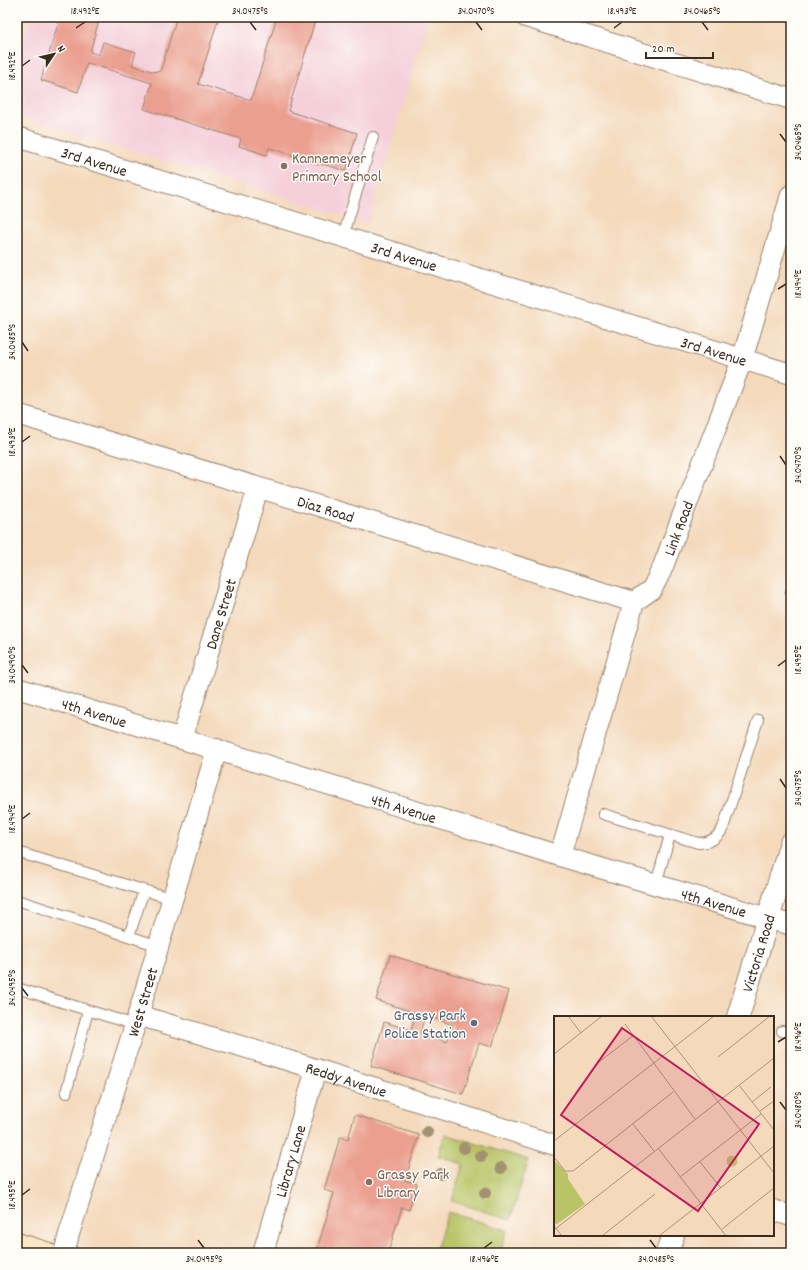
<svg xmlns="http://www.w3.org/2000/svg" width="808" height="1270" viewBox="0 0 808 1270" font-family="Dekko,sans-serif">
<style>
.built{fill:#f5cfda}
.green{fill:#b8c466;stroke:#7a7742}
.building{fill:#eb9f8f;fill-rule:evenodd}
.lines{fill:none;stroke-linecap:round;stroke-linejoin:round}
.service-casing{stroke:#98826c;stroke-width:12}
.minor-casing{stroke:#98826c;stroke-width:22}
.tertiary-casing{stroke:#98826c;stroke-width:24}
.secondary-casing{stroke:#98826c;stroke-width:24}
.service{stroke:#fff;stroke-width:10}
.minor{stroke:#fff;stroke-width:20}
.tertiary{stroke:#fff;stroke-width:22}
.secondary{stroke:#fce6c4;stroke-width:22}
.tree{fill:#a39271}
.ticks{fill:none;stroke:#3b2a1e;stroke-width:1.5}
.education-dot{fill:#8d6e63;stroke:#fdfcf7;stroke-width:1.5}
.service-dot{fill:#5c6f8a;stroke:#fdfcf7;stroke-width:1.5}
.labels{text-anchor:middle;stroke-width:3;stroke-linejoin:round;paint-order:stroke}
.education-label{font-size:16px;fill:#785e54;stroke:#fdfcf7;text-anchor:start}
.street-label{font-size:16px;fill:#3b2a1e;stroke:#fdfcf7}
.service-label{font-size:16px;fill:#4e5e75;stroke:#fdfcf7;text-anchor:end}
.inset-road{fill:none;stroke:#aa937c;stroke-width:1}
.view{fill:#c2185b;fill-opacity:0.15;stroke:#c2185b;stroke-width:2}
.inset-edge{fill:none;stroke:#3b2a1e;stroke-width:2}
.neatline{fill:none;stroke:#3b2a1e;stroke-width:1.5}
.ticks-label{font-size:10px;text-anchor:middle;fill:#3b2a1e}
</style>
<rect width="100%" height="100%" fill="#fdfcf7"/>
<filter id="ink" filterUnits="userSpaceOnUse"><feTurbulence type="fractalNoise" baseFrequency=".025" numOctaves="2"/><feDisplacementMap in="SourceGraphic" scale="8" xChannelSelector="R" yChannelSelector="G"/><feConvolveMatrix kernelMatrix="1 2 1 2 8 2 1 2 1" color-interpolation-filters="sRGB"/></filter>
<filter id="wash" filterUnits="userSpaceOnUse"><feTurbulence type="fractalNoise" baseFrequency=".012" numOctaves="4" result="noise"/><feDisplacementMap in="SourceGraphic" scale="16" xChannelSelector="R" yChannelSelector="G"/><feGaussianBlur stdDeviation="0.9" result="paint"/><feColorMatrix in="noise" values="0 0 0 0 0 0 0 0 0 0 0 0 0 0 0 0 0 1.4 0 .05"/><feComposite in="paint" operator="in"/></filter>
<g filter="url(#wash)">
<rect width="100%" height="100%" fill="#f4d9bb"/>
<path class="built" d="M30,17H428L368,223L17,116V60Z"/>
<path class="green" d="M445,1134L529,1160L510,1220L452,1201L463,1164L438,1156Z
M448,1212L507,1230L500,1253H435Z"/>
<g id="blocks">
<path class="building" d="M60,17H100L90,52L99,55L103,42L136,52L132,65L155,72L156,71L160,72L177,17H219L198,84L251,100L277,17H316L288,111L357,133L346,171L269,148L267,155L239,146L241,139L144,109L152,83L87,63L78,92L41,80Z
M791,574V595L785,593Z
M390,955L509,991L492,1047L479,1043L463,1094L371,1066L384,1022L411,1030L416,1013L376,1000ZM425,1015L453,1025L447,1042L420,1033Z
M355,1115L419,1135L405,1180L417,1184L409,1210L402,1207L388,1253H316L334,1193L324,1190L340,1137L348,1139Z"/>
</g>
</g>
<g filter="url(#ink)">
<use href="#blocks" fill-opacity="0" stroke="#98826c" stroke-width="1"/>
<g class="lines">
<g class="service-casing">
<path id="service" d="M343,237L373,137
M603,814L698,843C710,843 718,838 723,828L758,720
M17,852L173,899
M656,884L670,835
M17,900L159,946
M129,936L144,890
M17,988L135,1025
M782,1031L791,1034
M66,1093L88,1011"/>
</g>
<g class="minor-casing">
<g id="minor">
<path d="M526,17L791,99"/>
<path id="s1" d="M17,137L791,374"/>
<path id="s2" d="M17,414L634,602"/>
<path id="s3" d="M17,688L560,856L791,925"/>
<path id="s4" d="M182,739L258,488"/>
<path id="s5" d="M560,856L634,602L652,589L662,569L742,360L791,195"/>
<path id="s6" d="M138,1015L316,1069L555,1145"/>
<path d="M773,1210L791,1216"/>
<path id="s7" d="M64,1253L69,1234L135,1025L217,749"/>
<path id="s8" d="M263,1253L316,1069"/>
</g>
</g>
<g class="tertiary-casing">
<g id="tertiary">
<path id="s9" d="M738,1017L791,843"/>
<path d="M667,1253L673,1235"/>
</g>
</g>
<g class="secondary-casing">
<path id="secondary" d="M17,1244L46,1253"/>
</g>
<use href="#service" class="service"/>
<use href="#minor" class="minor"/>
<use href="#tertiary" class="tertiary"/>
<use href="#secondary" class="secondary"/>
</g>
<g class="tree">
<circle cx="427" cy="1132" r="6"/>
<circle cx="464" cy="1148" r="6"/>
<circle cx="481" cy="1156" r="6"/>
<circle cx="501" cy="1168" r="6"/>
<circle cx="441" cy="1174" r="6"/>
<circle cx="485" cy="1193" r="6"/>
</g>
</g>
<path class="ticks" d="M250,22L256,30M476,22L482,30M702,22L708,30M76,28L85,22M614,28L622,22M22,66L30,60M780,134L786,142M778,289L786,284M22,342L28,351M22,442L30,436M780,456L786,465M22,665L28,673M778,666L786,660M780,779L786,788M22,819L30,813M22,988L28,996M778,1042L786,1037M780,1102L786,1110M22,1195L30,1189M198,1240L204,1248M650,1240L656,1248M484,1248L492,1242"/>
<g class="education-dot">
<circle cx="284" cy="166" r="4"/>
<circle cx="369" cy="1182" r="4"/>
</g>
<circle class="service-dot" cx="474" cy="1023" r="4"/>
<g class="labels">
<g class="education-label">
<text x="292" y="163">Kannemeyer<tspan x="292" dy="18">Primary School</tspan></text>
<text x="377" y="1179">Grassy Park<tspan x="377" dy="18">Library</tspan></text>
</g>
<g class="street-label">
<text dy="6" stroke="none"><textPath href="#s1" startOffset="81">3rd Avenue</textPath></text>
<text dy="6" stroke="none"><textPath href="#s1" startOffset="405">3rd Avenue</textPath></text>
<text dy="6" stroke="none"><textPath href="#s1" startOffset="729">3rd Avenue</textPath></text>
<text dy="6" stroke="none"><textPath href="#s2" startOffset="323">Diaz Road</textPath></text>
<text dy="6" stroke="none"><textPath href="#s5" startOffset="353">Link Road</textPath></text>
<text dy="6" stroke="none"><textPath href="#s4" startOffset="131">Dane Street</textPath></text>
<text dy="6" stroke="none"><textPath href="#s3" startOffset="81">4th Avenue</textPath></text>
<text dy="6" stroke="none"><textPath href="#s3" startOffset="405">4th Avenue</textPath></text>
<text dy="6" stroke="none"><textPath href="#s3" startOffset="729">4th Avenue</textPath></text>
<text dy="6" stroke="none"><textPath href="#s9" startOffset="67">Victoria Road</textPath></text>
<text dy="6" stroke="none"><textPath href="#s7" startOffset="263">West Street</textPath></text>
<text dy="6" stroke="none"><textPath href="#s6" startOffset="218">Reddy Avenue</textPath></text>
<text dy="6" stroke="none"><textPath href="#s8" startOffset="96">Library Lane</textPath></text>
</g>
<g class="service-label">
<text x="466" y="1020">Grassy Park<tspan x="466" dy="18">Police Station</tspan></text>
</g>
</g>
<g transform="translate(554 1016)">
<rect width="220" height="220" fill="#f4d9bb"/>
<path d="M172.5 145a5.5 5.5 0 1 1 11 0a5.5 5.5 0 1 1-11 0ZM0,144L14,158V163L31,188L3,208L0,207Z" fill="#b8c466"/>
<path class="inset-road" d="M14,0L27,17M97,0L220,157M71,8L141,103M0,38L48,0M164,41L216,0M41,49L80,19M185,69L220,114M198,86L217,71M206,95L220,85M79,108L100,135M0,125L160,0M104,132L172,220M0,141L11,155H19L119,76M146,146L167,172M126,161L207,98M0,210L8,220M168,213L220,172M0,214L220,42M48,220L101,178M105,220L220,130"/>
<path class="view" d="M68,12L205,108L144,195L7,99Z"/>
<rect width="220" height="220" class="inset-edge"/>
</g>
<rect width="808" height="1270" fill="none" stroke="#fdfcf7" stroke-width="44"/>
<g transform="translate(54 54) rotate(55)" stroke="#fdfcf7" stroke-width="3" paint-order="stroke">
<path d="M0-3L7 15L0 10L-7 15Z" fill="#3b2a1e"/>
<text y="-6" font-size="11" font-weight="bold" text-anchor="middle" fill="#3b2a1e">N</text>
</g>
<path d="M646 52v6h67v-6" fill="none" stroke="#3b2a1e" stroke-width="2"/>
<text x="652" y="52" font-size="12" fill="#3b2a1e" stroke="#fdfcf7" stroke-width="3" paint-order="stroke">20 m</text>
<rect x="22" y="22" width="764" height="1226" class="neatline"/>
<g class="ticks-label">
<text x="85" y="14">18.492°E</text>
<text x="250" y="14">34.0475°S</text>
<text x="476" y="14">34.0470°S</text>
<text x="622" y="14">18.493°E</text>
<text x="702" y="14">34.0465°S</text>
<text transform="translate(11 66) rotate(-90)" y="4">18.492°E</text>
<text transform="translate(797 142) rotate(-90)" y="4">34.0465°S</text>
<text transform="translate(797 284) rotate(-90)" y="4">18.494°E</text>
<text transform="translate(11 342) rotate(-90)" y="4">34.0485°S</text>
<text transform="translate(11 442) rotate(-90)" y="4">18.493°E</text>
<text transform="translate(797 465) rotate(-90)" y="4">34.0470°S</text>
<text transform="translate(797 660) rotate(-90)" y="4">18.495°E</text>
<text transform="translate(11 665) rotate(-90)" y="4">34.0490°S</text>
<text transform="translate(797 788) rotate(-90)" y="4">34.0475°S</text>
<text transform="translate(11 819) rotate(-90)" y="4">18.494°E</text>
<text transform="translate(11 988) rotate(-90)" y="4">34.0495°S</text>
<text transform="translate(797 1037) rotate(-90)" y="4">18.496°E</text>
<text transform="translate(797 1110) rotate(-90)" y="4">34.0480°S</text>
<text transform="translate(11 1195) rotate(-90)" y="4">18.495°E</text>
<text x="204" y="1262">34.0495°S</text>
<text x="484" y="1262">18.496°E</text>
<text x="656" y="1262">34.0485°S</text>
</g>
</svg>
